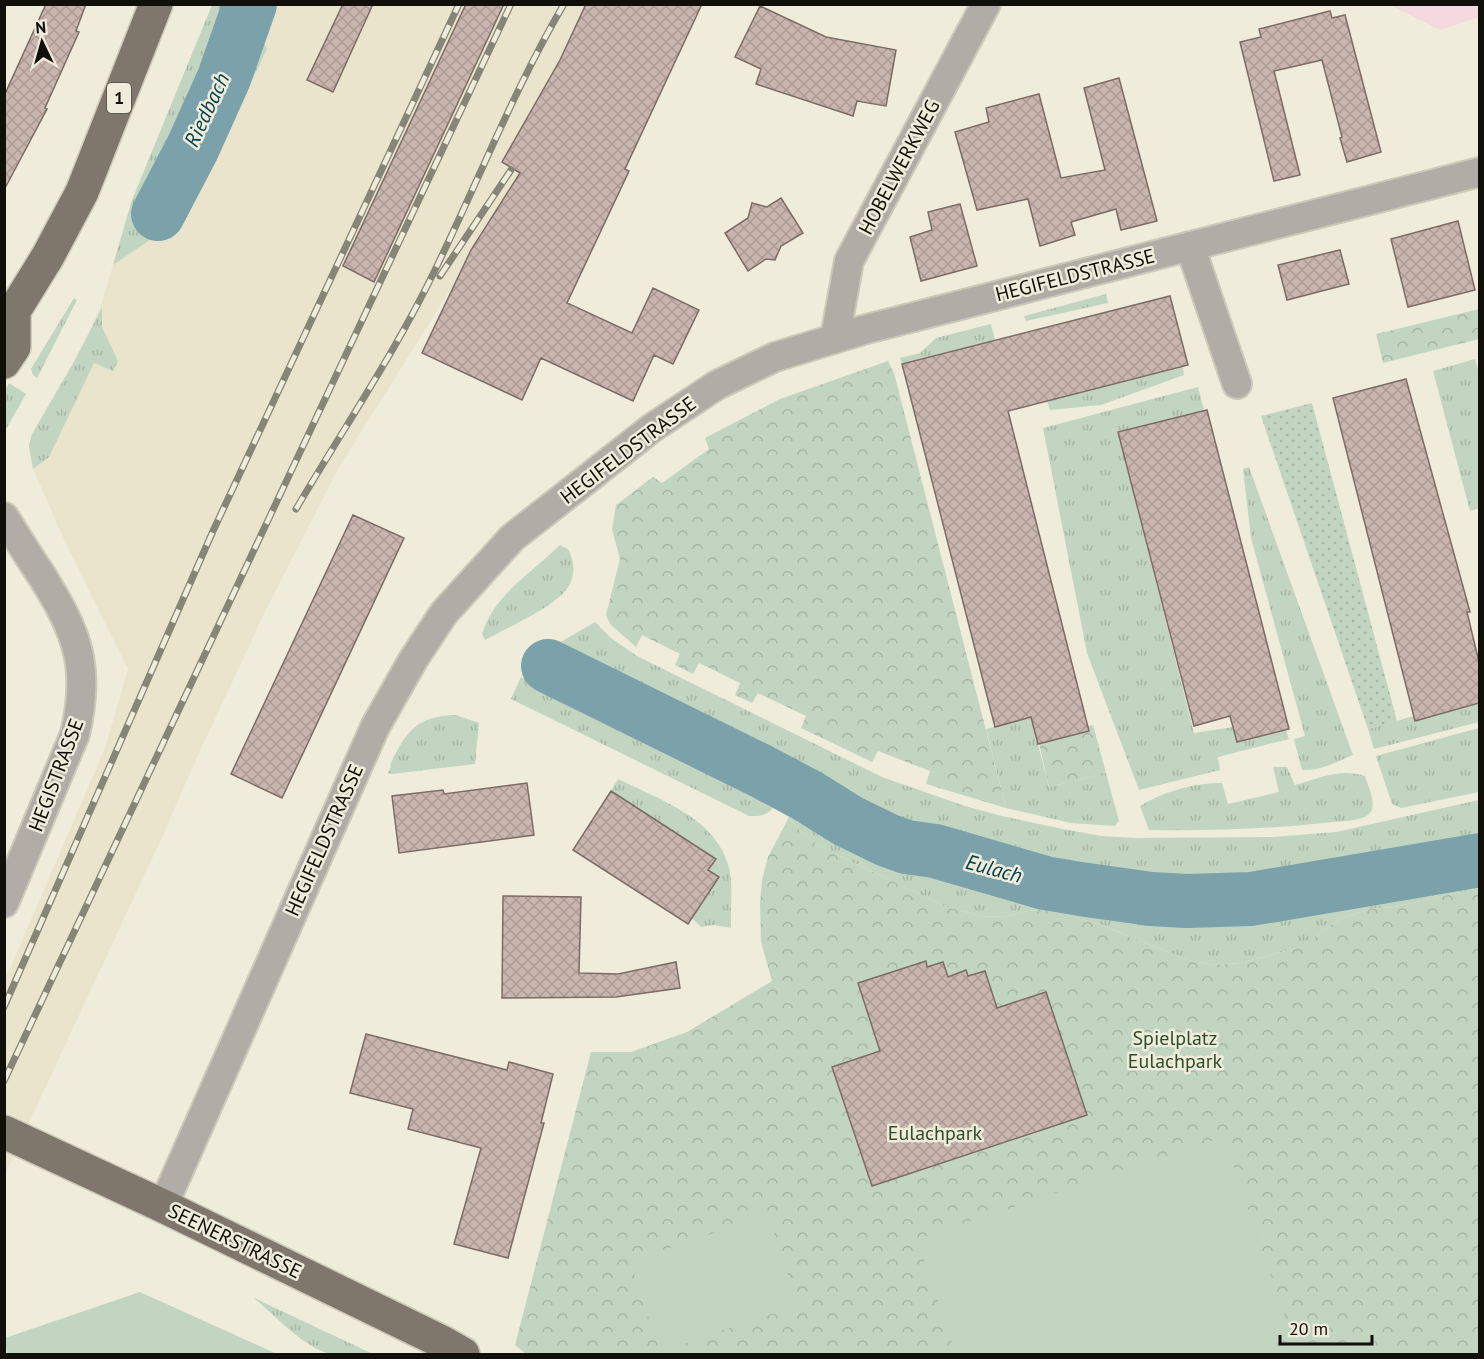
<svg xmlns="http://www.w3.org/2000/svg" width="1484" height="1359" viewBox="0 0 1484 1359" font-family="'PT Sans',sans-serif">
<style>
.built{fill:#e9e4cb}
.education{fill:#f4dae0}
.grass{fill:url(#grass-tufts)}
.park{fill:url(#park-crowns)}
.garden{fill:url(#garden-dots)}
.pitch{fill:#c2d5c1}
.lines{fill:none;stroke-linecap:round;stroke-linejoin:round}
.river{stroke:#7ba1ab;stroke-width:54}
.building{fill:url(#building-cross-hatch);stroke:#7c6c66;stroke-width:1.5}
.minor-casing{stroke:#ccc9b9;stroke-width:32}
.major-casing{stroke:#ccc9b9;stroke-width:36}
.minor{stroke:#b1aca6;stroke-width:28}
.major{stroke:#80776c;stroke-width:33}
.rail-casing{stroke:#878478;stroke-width:7}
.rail{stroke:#f0ecdb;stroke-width:4.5;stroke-dasharray:14;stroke-linecap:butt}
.labels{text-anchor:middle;stroke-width:5;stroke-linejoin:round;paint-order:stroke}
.shield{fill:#f0ecdb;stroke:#535148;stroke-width:1.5}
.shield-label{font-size:18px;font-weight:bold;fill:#100f09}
.street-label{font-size:20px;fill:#100f09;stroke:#f0ecdb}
.park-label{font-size:20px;fill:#2a4d28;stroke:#f0ecdb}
.water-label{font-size:21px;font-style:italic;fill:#03404b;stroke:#f0ecdb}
</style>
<defs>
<pattern id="grass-tufts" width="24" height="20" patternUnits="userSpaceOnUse" patternTransform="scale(1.5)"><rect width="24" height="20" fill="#c2d5c1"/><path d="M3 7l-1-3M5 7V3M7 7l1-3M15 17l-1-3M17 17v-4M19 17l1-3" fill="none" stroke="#a6b6a4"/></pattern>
<pattern id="park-crowns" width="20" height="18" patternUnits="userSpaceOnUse" patternTransform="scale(1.5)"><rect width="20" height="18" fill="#c2d5c1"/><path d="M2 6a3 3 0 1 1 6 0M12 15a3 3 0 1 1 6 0" fill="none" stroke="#a6b6a4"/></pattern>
<pattern id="garden-dots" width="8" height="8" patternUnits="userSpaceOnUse" patternTransform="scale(1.5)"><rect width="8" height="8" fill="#c2d5c1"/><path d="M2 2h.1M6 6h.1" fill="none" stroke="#a6b6a4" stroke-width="1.8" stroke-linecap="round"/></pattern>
<pattern id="building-cross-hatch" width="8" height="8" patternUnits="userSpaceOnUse" patternTransform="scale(1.5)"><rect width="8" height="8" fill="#c8b5ae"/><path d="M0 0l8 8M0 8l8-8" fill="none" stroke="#ab9a94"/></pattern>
</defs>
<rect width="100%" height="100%" fill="#f0ecdb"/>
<path class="built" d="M269,5H586L560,60L502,162L520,173L471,250L457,279L339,467L263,616L193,766L164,833L5,1174V976L6,973H8L105,748L128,669L65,542L33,469L29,446L32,434L91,331L103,299L132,201L176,225L216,145Z"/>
<path class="education" d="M1390,5H1479V17L1440,30Z"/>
<path class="grass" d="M212,5H277L262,38L267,49L181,226L175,223L113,265L132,200Z
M1106,294L1108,303L1026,321L1024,316Z
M74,298L77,300L37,378L33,375L31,369Z
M102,307V327L118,361L113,371L94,363L49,457L33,469L29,446L32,434L74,362Z
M991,324L995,340L902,364L900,358L920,353L936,338Z
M1475,359L1480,377V508L1470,511L1433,371Z
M1183,367L1184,375L1101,405L1050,410L1047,401Z
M9,383L26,394L5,431V390Z
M1198,387L1204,410L1118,432L1194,733L1233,727L1239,742L1286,730L1289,739L1218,757L1220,770L1139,790L1087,653L1043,428Z
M1249,467L1353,755C1337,762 1320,771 1302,770L1294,739L1305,736L1251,538L1243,469Z
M560,545L568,549C575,562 576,577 566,590C552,608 507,628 485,640L482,634C494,594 532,573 560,545Z
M595,622L611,638L637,656L882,777L965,806L1002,816L1063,829L1101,836L1136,838L1273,837L1336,832L1479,800V888L1394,907L1370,909L1340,919L1300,947L1240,963L1213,965L1188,960L1101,925L1050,909L1028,911L1004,917L981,916L946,907L821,847L801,832L789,817L773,808C766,816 759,816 749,816L511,699L521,677L539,685L559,643Z
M1479,703V722L1374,749L1368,729L1414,716L1416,721Z
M456,715L479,723L475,764L392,774L388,773L391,766L390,765C406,731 417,716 456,715Z
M1031,717L1049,787L1106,773L1119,821L1115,826L1071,823L1006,808L986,729Z
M1479,728V792L1401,808L1392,804L1376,756Z
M1273,767H1287L1295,785C1320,778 1340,768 1365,776C1368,787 1379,806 1368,815C1360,821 1343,821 1333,822C1271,829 1210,831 1149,830L1140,806C1164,791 1194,783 1222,783L1228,804L1279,792Z
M618,779C658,799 714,817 728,864C734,884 730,907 731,928L714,925L701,927L692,918L718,877L708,870L715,859L611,791Z
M254,1298L373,1354C360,1355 343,1357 330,1354C305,1348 274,1315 254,1298Z"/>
<path class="park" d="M1479,309V339L1383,363L1376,334Z
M888,361L894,373L1006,808L926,784L930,771L878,751L872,762L801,728L806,716L758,693L752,703L735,695L740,683L699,663L693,674L675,665L680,654L642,635L636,647L610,624L606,615L620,559L612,529L616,505L653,477L662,483L709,449L705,438L780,399Z
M1093,725L1106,773L1049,787L1038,739Z
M789,817L801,832L821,847L946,907L981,916L1004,917L1028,911L1050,909L1101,925L1188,960L1213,965L1240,963L1300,947L1340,919L1370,909L1394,907L1479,888V1354H526L515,1345L591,1052H631L687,1032L772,981L761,942L760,904L762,880L768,857Z"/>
<path class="garden" d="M1312,403L1397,721L1368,729L1261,416Z"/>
<path class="pitch" d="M1224,1137L1292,1338L1244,1354H956L917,1239Z
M768,1215L798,1305L660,1352L630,1261Z
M140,1292L277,1354H7L5,1338Z"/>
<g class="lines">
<path class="river" d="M158,214L193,147L224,78L250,4
M548,666L761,771L808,796L848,821L887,840L906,847L935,851L1045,883L1080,889L1151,899L1187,901L1251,899L1480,860"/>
</g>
<path class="building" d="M46,4H86L76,31L79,32L45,108L47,109L4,190V96Z
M343,4H373L333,92L307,80Z
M466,4H504L374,282L343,266Z
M586,4H702L625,169L629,171L567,303L632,333L653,288L699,310L673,364L654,355L633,401L541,358L522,400L422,353L471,250L520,173L502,162L560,60Z
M760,6L826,37L896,50L886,106L857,101L853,116L756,84L761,69L735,57Z
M1330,11L1332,18L1345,15L1381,152L1347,162L1340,138L1342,137L1322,60L1274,71L1300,175L1274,181L1240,42L1261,37L1259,29Z
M1119,78L1157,221L1121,230L1116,209L1071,222L1075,235L1040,246L1028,199L977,210L955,132L989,122L986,108L1039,94L1061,178L1105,170L1084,88Z
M781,198L803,233L781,246L775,260L766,259L748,271L725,233L748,218L752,203L767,207Z
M960,204L977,266L921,281L910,237L932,230L928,212Z
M1458,221L1475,290L1408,307L1391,239Z
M1340,250L1349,284L1287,300L1278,265Z
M1170,296L1188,365L1008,411L1089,731L1038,744L1031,717L995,727L902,364Z
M1406,379L1470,612H1467L1479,662V703L1415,721L1333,398Z
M1207,410L1289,729L1237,742L1230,716L1194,726L1118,432Z
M353,515L404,538L282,798L231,774Z
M527,783L534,835L399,853L392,796L443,790L444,794Z
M611,791L716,859L708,870L719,877L688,924L573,850Z
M503,896L581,897L579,973L618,974L676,962L680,988L616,997L502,998Z
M926,961L927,967L943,962L948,977L966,970L968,976L985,971L997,1008L1046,992L1087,1115L872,1186L832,1067L880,1051L858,983Z
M366,1034L507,1070L509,1062L553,1074L541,1123H544L508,1258L454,1244L481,1148L408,1129L413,1109L350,1093Z"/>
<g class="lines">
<g class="minor-casing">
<path id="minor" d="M1190,246L1237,384
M835,338L849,261L986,4
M4,517C17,537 29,557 42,576C77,633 91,666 75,734L4,903
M163,1206L375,727L413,660L444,613L512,538L652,428L717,385L775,357L863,330L1480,172"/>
</g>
<g class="major-casing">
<path id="major" d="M4,362L14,347V311L48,256L82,192L156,4
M4,1132L163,1206L442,1342L463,1354"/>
</g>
<use href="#minor" class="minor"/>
<use href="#major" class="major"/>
<g class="rail-casing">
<path id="rail" d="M440,276L511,170
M296,509C343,429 395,353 435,270C478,182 514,89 564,4
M4,1007L213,531L459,4
M4,1081L511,4"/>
</g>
<use href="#rail" class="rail"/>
</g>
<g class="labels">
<rect class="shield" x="107" y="83" width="24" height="30" rx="4.5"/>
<g class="shield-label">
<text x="119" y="104">1</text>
</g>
<g class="street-label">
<text transform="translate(899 167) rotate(-62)" y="7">HOBELWERKWEG</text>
<text transform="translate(1075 275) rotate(-14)" y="7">HEGIFELDSTRASSE</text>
<text transform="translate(628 450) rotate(-37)" y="7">HEGIFELDSTRASSE</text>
<text transform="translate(56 775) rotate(-69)" y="7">HEGISTRASSE</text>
<text transform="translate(324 840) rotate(-66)" y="7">HEGIFELDSTRASSE</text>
<text transform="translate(235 1241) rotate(26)" y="7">SEENERSTRASSE</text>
</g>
<g class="park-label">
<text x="1175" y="1045">Spielplatz<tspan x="1175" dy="23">Eulachpark</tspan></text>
<text x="935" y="1140">Eulachpark</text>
</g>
<g class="water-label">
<text transform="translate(207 110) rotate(-65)" y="7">Riedbach</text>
<text transform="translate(994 869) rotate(15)" y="7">Eulach</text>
</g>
</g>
<rect width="1484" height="1359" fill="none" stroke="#100f09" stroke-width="12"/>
<g transform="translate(42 42) rotate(355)" stroke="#f0ecdb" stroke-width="4.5" paint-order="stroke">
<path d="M0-4.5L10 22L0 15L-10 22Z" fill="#100f09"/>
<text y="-9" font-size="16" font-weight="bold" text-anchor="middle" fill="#100f09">N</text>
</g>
<path d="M1280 1335v9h92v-9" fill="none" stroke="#100f09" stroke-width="3"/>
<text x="1289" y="1335" font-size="18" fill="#100f09" stroke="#f0ecdb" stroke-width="4.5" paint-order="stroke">20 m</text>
</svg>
